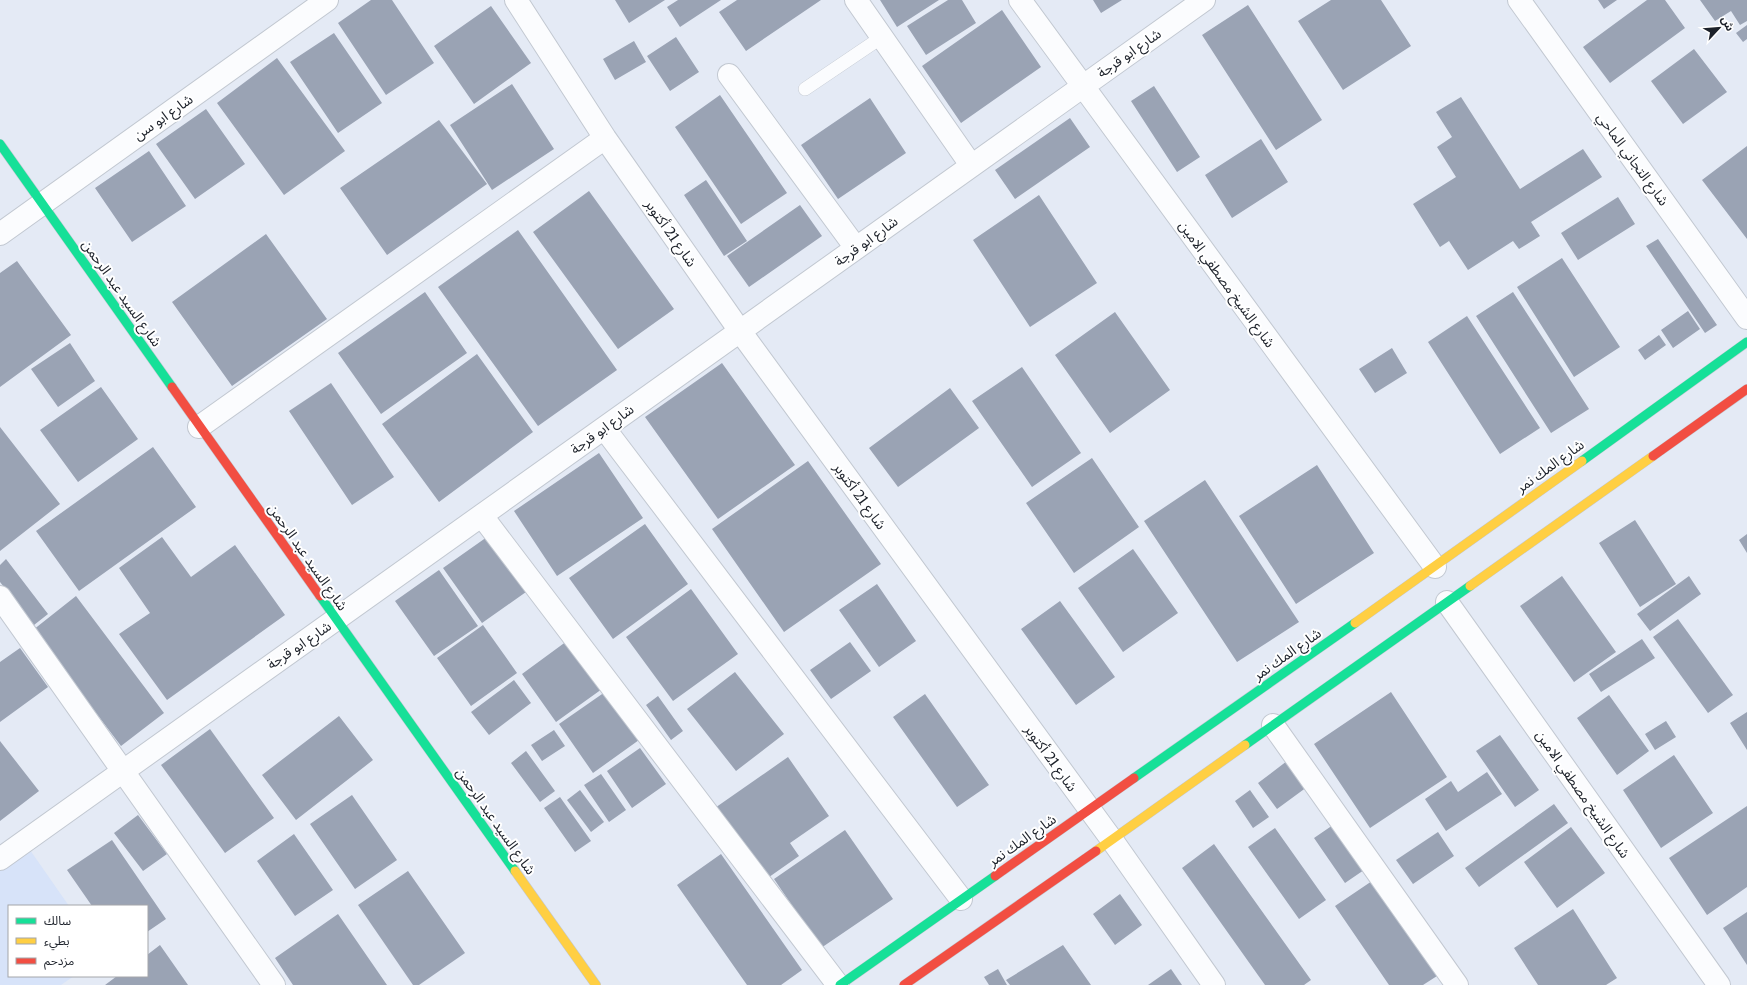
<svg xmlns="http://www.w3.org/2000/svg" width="1747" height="985" viewBox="0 0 1747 985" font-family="Merriweather,'Noto Sans Arabic',serif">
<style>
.built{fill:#d7e3f9}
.building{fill:#9aa3b4}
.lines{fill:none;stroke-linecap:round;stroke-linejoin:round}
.lane-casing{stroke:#c2c8d1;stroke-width:14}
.street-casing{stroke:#c2c8d1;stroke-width:24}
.fast-casing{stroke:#c2c8d1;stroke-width:10}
.slow-casing{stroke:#c2c8d1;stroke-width:10}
.jam-casing{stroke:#c2c8d1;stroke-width:10}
.lane{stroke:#fbfcfe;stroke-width:13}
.street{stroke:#fbfcfe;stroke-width:22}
.fast{stroke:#16e098;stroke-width:9}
.slow{stroke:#ffcf43;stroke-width:9}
.jam{stroke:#f24e42;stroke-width:9}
.labels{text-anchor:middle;stroke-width:4;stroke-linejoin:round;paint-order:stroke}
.street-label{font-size:14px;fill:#1c212a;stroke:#fff}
</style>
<rect width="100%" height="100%" fill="#e4eaf5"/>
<path class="built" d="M30,850L69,906H9V976H74L61,985H0V871Z"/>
<path class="building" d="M371,0H392L434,63L386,95L338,23Z
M615,0H665L629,23Z
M678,0H721L680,27L667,7Z
M737,0H821L746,51L719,12Z
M880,0H939L897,27Z
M948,0H962L976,23L926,55L907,26Z
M1093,0H1122L1101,13Z
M1331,0H1381L1411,46L1343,90L1298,21Z
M1598,0H1617L1604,9Z
M1647,0H1665L1685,28L1610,83L1583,47Z
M1700,0H1747V21L1740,25L1731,11L1715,21Z
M1248,5L1322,120L1276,150L1202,35Z
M491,6L531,63L474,104L434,46Z
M1002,10L1041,67L961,123L922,66Z
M1747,25V39L1743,42L1736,33Z
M334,33L382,103L338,133L290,62Z
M676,37L699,72L670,91L647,56Z
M634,41L646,62L615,80L603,59Z
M1694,49L1727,92L1683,124L1651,81Z
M277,58L345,151L284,195L217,103Z
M512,84L554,149L492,190L450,125Z
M1154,86L1200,157L1177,172L1131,101Z
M720,95L787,193L741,224L675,127Z
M1461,97L1520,189L1583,149L1602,177L1531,222L1540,236L1519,249L1513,241L1468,270L1449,241L1440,247L1413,204L1456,177L1437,147L1452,137L1436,112Z
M870,98L906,153L838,199L801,145Z
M206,109L245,164L195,199L156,144Z
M1070,118L1090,147L1015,199L995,170Z
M439,120L487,184L387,255L340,188Z
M1261,139L1288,182L1232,218L1205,175Z
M1747,146V239L1702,180Z
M149,151L186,206L132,242L95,188Z
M706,180L747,241L724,256L684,195Z
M589,191L674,309L618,349L533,232Z
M1039,195L1097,283L1030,327L973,240Z
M1618,197L1635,224L1578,260L1561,233Z
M800,205L822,236L749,287L727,256Z
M518,230L617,370L538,426L438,287Z
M266,234L327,319L232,386L172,302Z
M1658,239L1717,325L1705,333L1646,246Z
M1562,258L1620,347L1574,377L1517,287Z
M17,261L71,335L0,387V273Z
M425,292L467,353L381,414L338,353Z
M1513,292L1589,409L1551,433L1476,316Z
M1688,311L1700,329L1673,348L1661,330Z
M1115,312L1170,390L1110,433L1055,355Z
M1467,316L1540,428L1500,454L1428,342Z
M1659,335L1666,345L1645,360L1638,350Z
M70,343L95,381L58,407L31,369Z
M1392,348L1407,373L1375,393L1359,369Z
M477,354L533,432L439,502L382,424Z
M722,363L795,465L718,519L645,417Z
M1022,367L1081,453L1032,487L972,401Z
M331,383L394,477L352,505L289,411Z
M101,387L138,439L78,482L40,430Z
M950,388L979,428L898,487L869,448Z
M0,427L60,504L0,551Z
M153,447L196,507L79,591L36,531Z
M599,453L643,518L557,576L514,511Z
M1092,458L1139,527L1074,573L1026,503Z
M808,461L881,564L784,632L712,529Z
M1317,465L1374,553L1296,604L1239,516Z
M1205,480L1299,622L1237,662L1144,521Z
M1635,520L1676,584L1640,607L1599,543Z
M645,524L688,584L613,639L569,578Z
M1747,534V553L1739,540Z
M162,537L191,577L235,545L285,615L167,700L119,634L150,613L119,568Z
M487,537L526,592L482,623L443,568Z
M1133,549L1178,613L1123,652L1078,588Z
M6,559L48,614L34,625L0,582V565Z
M439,570L478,626L434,656L395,601Z
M1562,576L1616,652L1574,682L1520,606Z
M1689,576L1701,594L1650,631L1637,614Z
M877,584L916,641L879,667L839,610Z
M691,589L738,654L673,701L626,637Z
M76,596L164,713L121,746L33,630Z
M1060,601L1115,677L1076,705L1021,629Z
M1678,619L1733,695L1708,713L1653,637Z
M483,625L517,673L471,706L437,658Z
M1642,639L1655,658L1601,692L1589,674Z
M567,641L602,689L556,722L522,674Z
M850,642L871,671L831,699L810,670Z
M20,648L48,687L0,722V662Z
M735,672L784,734L736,771L687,709Z
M514,680L531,703L489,735L471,712Z
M605,692L639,740L593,773L559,724Z
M1391,692L1447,777L1370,828L1314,744Z
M925,694L989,785L957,807L893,717Z
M1609,695L1649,751L1617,775L1577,718Z
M658,696L683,731L671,740L646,705Z
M1747,712V750L1730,723Z
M339,716L373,760L296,820L262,775Z
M1666,721L1676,737L1655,750L1645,734Z
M210,729L274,818L225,853L161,765Z
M554,730L565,746L542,761L531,745Z
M1500,735L1539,790L1515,807L1476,751Z
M0,741L39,791L0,821Z
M640,748L666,784L632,808L607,771Z
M526,751L555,791L540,802L511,763Z
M1674,755L1713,813L1661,848L1623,790Z
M788,757L829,816L790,843L799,856L762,882L712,810Z
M1287,761L1307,787L1277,809L1258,783Z
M1487,772L1502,794L1446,831L1425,799L1451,781L1458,792Z
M601,774L626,810L609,822L584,785Z
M580,790L604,822L591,832L567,800Z
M1250,790L1269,817L1253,828L1235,801Z
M352,795L397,860L355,889L310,824Z
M560,797L591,841L575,852L544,808Z
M1554,804L1568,823L1479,887L1465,868Z
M1747,806V887L1707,915L1669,858Z
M138,815L167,854L143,871L114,833Z
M1333,825L1364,870L1345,883L1314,838Z
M1571,827L1605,873L1557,908L1524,862Z
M1275,828L1326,900L1299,919L1248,847Z
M845,830L893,899L821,948L774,879Z
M1438,832L1454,856L1413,884L1396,860Z
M294,834L333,890L295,916L257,861Z
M112,840L166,919L147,932V906H92L67,870Z
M1214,844L1311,980L1304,985H1265L1182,868Z
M721,854L802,970L781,985H747L677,885Z
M408,871L465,953L419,985H413L358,905Z
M1372,881L1437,976L1423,985H1389L1335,906Z
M1120,894L1142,925L1115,945L1093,914Z
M1573,909L1617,978L1606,985H1538L1514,948Z
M1747,912V965L1723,928Z
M338,914L387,985H293L275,958Z
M160,945L188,985H105L117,976H147V955Z
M1063,945L1091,985H1010L1006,980Z
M998,969L1007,985H989L984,977Z
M1171,969L1182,985H1148Z"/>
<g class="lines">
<g class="lane-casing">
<path id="lane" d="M805,89L882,37"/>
</g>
<g class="street-casing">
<path id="street" d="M516,0L605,138L740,331L1112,840L1214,985
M856,0L971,165
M1020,0L1435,567
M1519,0L1747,318
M729,75L856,248
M0,234L327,0
M199,427L605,138
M604,428L961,899
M482,516L838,985
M0,597L274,985
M1447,602L1719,985
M1273,725L1457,985
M0,859L1204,0"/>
</g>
<g class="fast-casing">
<path id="fast" d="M0,144L172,387
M1582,461L1747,342
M320,596L515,871
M1245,745L1470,586
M1134,778L1355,623
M840,985L995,876"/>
</g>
<g class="slow-casing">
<path id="slow" d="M1470,586L1653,456
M1355,623L1582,461
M1096,851L1245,745
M515,871L596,985"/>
</g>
<g class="jam-casing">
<path id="jam" d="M172,387L320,596
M1653,456L1747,389
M995,876L1134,778
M904,985L1096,851"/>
</g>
<use href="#lane" class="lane"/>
<use href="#street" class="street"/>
<use href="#fast" class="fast"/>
<use href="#slow" class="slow"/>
<use href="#jam" class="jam"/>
</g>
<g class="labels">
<g class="street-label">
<text transform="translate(1129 53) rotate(-35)" y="5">شارع ابو قرجة</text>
<text transform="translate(163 117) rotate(-35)" y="5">شارع ابو سن</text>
<text transform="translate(1633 159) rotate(54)" y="5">شارع التجاني الماحي</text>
<text transform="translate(671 233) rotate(55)" y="5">شارع 21 أكتوبر</text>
<text transform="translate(866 241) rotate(-36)" y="5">شارع ابو قرجة</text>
<text transform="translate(1227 284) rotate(54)" y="5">شارع الشيخ مصطفي الامين</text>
<text transform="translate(122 293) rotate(55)" y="5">شارع السيد عبد الرحمن</text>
<text transform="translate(602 429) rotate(-36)" y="5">شارع ابو قرجة</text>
<text transform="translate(1550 466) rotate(-36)" y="5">شارع المك نمر</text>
<text transform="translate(860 496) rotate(54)" y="5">شارع 21 أكتوبر</text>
<text transform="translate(308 557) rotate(55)" y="5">شارع السيد عبد الرحمن</text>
<text transform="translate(299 645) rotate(-34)" y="5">شارع ابو قرجة</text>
<text transform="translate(1287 654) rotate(-35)" y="5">شارع المك نمر</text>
<text transform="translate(1051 758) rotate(54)" y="5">شارع 21 أكتوبر</text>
<text transform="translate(1583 794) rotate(55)" y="5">شارع الشيخ مصطفي الامين</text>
<text transform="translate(496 821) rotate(55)" y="5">شارع السيد عبد الرحمن</text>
<text transform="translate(1022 840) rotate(-35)" y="5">شارع المك نمر</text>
</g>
</g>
<rect x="8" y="905" width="140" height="72" fill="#ffffff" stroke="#a4a6aa"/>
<rect x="16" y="918" width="20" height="6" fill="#16e098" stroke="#a4a6aa"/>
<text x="44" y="925" font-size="12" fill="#1c212a">سالك</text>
<rect x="16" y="938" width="20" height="6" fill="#ffcf43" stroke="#a4a6aa"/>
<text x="44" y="945" font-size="12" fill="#1c212a">بطيء</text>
<rect x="16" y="958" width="20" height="6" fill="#f24e42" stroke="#a4a6aa"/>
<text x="44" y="965" font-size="12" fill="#1c212a">مزدحم</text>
<g transform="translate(1719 28) rotate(64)" stroke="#ffffff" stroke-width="3" paint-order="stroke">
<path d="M0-3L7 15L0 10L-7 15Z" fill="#1c212a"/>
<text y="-6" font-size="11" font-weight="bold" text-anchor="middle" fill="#1c212a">ش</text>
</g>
</svg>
